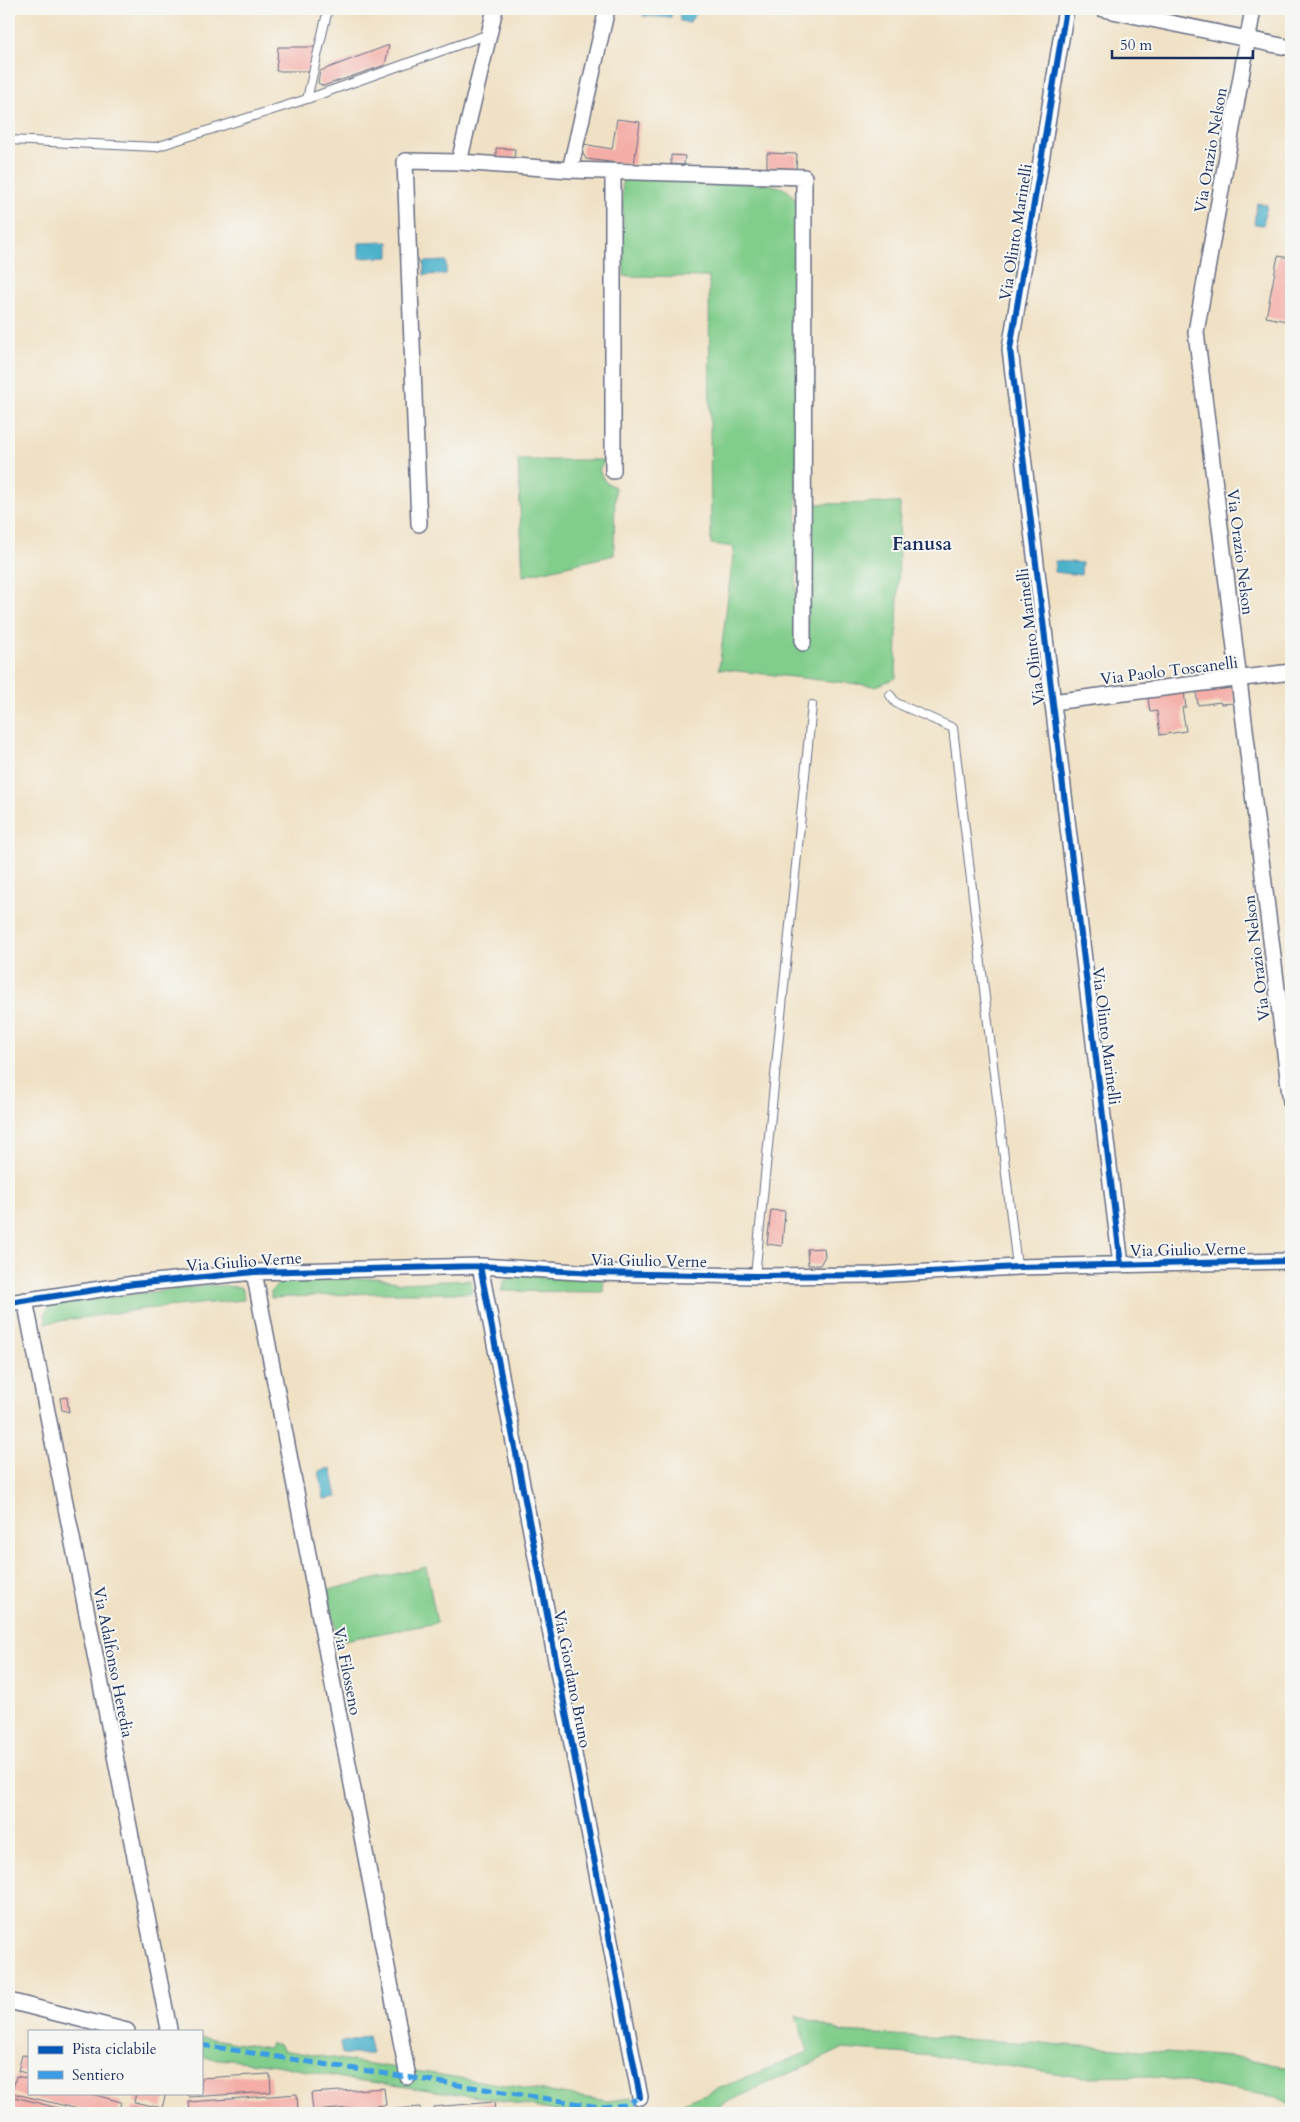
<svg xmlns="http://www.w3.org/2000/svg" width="1300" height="2122" viewBox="0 0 1300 2122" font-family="Cardo,serif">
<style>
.green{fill:#81cd8b;stroke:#4e7e74}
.water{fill:#4db3cc;stroke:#347195}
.building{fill:#f4ada7}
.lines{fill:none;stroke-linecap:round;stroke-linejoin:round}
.lane-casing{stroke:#666d82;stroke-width:10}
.street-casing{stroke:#666d82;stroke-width:18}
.lane{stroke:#fff;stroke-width:8}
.street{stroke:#fff;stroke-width:15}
.quiet{stroke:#3b9de6;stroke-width:5;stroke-dasharray:10 5;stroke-linecap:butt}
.cycleway-casing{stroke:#f6f6f2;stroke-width:9}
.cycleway{stroke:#0057b8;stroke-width:6}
.labels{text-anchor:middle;stroke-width:4;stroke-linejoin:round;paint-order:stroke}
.street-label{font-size:16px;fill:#1b2f5e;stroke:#f6f6f2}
.quarter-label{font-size:19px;font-weight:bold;fill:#1b2f5e;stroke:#f6f6f2}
</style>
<rect width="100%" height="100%" fill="#f6f6f2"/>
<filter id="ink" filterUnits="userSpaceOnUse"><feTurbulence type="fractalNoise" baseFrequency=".02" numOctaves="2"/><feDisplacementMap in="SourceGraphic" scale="10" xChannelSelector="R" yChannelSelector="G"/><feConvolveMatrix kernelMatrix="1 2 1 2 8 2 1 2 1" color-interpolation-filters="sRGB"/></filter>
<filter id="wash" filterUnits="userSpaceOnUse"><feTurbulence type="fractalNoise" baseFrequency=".0096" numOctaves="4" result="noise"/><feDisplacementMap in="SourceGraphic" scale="20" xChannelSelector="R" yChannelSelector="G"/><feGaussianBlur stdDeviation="1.12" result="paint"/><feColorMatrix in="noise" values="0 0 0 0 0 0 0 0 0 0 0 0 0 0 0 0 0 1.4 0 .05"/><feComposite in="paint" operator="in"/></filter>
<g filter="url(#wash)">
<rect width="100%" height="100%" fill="#f0e1c5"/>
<path class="green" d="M622,179L769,184C785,188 790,189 798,204L796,647L807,648L808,507L812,504L900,503L896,678L876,686L719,669L734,547L711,544L709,277L624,276Z
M518,460H605L599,470L605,482L615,487L614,555L523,576Z
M519,1275L604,1279L603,1292L501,1291L504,1281Z
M377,1278L400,1283L471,1280L472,1293H373L271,1298V1291L279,1283L285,1281Z
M208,1285L240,1287L243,1290L244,1300L143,1309L46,1323L45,1313L50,1306L56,1304Z
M426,1567L437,1623L338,1641L328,1590Z
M796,2015L841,2032L1117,2048L1242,2058L1291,2068V2105L1276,2097L1152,2076L1081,2077L946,2057L842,2049L704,2113H565L493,2099L342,2078L276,2065L201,2057V2037L267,2048L271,2043L280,2045L282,2050L288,2051L607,2101L630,2098L659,2113L808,2052Z"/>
<path class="water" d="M644,9H671V18L643,16Z
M679,9H699L689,23L680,21Z
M1257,203L1267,205L1263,225L1254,224Z
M389,242V257L359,258V243Z
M446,261V274L424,275V262Z
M1055,561L1082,563L1081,575L1054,572Z
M331,1468L337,1497L324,1499L319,1471Z
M368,2036L372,2054H342L340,2043Z"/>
<g id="blocks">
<path class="building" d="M389,45L385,65L323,86L318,83L320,71Z
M278,47H316L310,71H276Z
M617,119L640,122L634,165L586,159L582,152L583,144L612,149Z
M496,148L515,149L514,159L496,157Z
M767,153L797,154L796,169L767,167Z
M671,155L685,156L684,165L671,164Z
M1278,256L1291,258V322L1266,317Z
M1233,687L1235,703L1221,704L1220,702L1198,705L1196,691Z
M1184,692L1186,707L1182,708L1186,731L1160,735L1157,711L1150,712L1148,698Z
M771,1210L785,1211L782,1246L767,1244Z
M824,1248L825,1256L820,1265H808L807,1249Z
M67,1397L69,1412L62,1410L60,1398Z
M22,2055L29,2056V2074L18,2071Z
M270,2074L271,2092L189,2097L188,2093H201V2078Z
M16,2076L29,2079V2093H88L121,2102L118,2113H95L12,2093Z
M384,2088L386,2105L313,2111L311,2093Z
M136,2093H166L162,2108L134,2102Z
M297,2094L298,2112L190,2113L189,2102Z
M11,2096L77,2113H9Z
M494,2102L495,2113H433V2107Z
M133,2106L160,2113H131Z
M420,2107L421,2113H358V2112Z"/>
</g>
</g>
<g filter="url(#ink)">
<use href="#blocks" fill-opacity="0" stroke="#666d82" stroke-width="1"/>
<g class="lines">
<g class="lane-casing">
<path id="lane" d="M307,99L489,34
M9,140L156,147L307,99L328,9
M890,695L896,703L953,728L1017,1267
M755,1276L812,705"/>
</g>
<g class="street-casing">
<path id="street" d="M495,9L459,162L570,170L607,9
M1066,9L1010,349L1121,1265
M1103,9L1291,48
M1253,9L1196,332L1291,1102
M570,170L804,177L803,643
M613,173V471
M419,524L405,161L459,162
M1052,702L1291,672
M480,1266L640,2097
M254,1272L408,2077
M25,1300L169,2029L167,2031
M9,1303L134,1284L254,1272L480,1266L594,1273L755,1276L876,1275L1017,1267L1291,1261
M9,2001L127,2031"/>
</g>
<use href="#lane" class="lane"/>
<use href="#street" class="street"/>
<path class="quiet" d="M201,2045L600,2107L625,2105L640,2097"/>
<g class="cycleway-casing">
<path id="cycleway" d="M1066,9L1010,349L1121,1265
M480,1266L640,2097
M9,1303L134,1284L254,1272L480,1266L594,1273L755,1276L876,1275L1017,1267L1291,1261"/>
</g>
<use href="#cycleway" class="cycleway"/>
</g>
</g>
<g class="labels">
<g class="street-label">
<text transform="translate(1210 150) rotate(-80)" y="6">Via Orazio Nelson</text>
<text transform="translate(1015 232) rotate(-81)" y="6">Via Olinto Marinelli</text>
<text transform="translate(1241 552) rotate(83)" y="6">Via Orazio Nelson</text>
<text transform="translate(1030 637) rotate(-97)" y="6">Via Olinto Marinelli</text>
<text transform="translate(1169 670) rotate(-7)" y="6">Via Paolo Toscanelli</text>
<text transform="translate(1256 958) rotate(-97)" y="6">Via Orazio Nelson</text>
<text transform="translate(1107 1036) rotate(83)" y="6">Via Olinto Marinelli</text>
<text transform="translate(1188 1249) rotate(-1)" y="6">Via Giulio Verne</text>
<text transform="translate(649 1260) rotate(1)" y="6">Via Giulio Verne</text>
<text transform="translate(244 1261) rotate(-4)" y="6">Via Giulio Verne</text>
<text transform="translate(114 1662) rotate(79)" y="6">Via Adalfonso Heredia</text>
<text transform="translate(348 1671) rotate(79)" y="6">Via Filosseno</text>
<text transform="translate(573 1679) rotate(79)" y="6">Via Giordano Bruno</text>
</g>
<g class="quarter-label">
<text x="922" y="550">Fanusa</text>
</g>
</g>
<rect width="1300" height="2122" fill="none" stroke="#f6f6f2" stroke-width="30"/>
<rect x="28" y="2030" width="175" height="65" fill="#f6f6f2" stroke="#9ea6b7"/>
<rect x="38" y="2046" width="25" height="8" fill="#0057b8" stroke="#9ea6b7"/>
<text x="72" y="2054" font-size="15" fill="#1b2f5e">Pista ciclabile</text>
<rect x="38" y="2071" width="25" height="8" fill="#3b9de6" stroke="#9ea6b7"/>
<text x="72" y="2080" font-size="15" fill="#1b2f5e">Sentiero</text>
<path d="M1112 50v8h141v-8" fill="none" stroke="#1b2f5e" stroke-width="2.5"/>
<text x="1120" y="50" font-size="15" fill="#1b2f5e" stroke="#f6f6f2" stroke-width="4" paint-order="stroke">50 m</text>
</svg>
